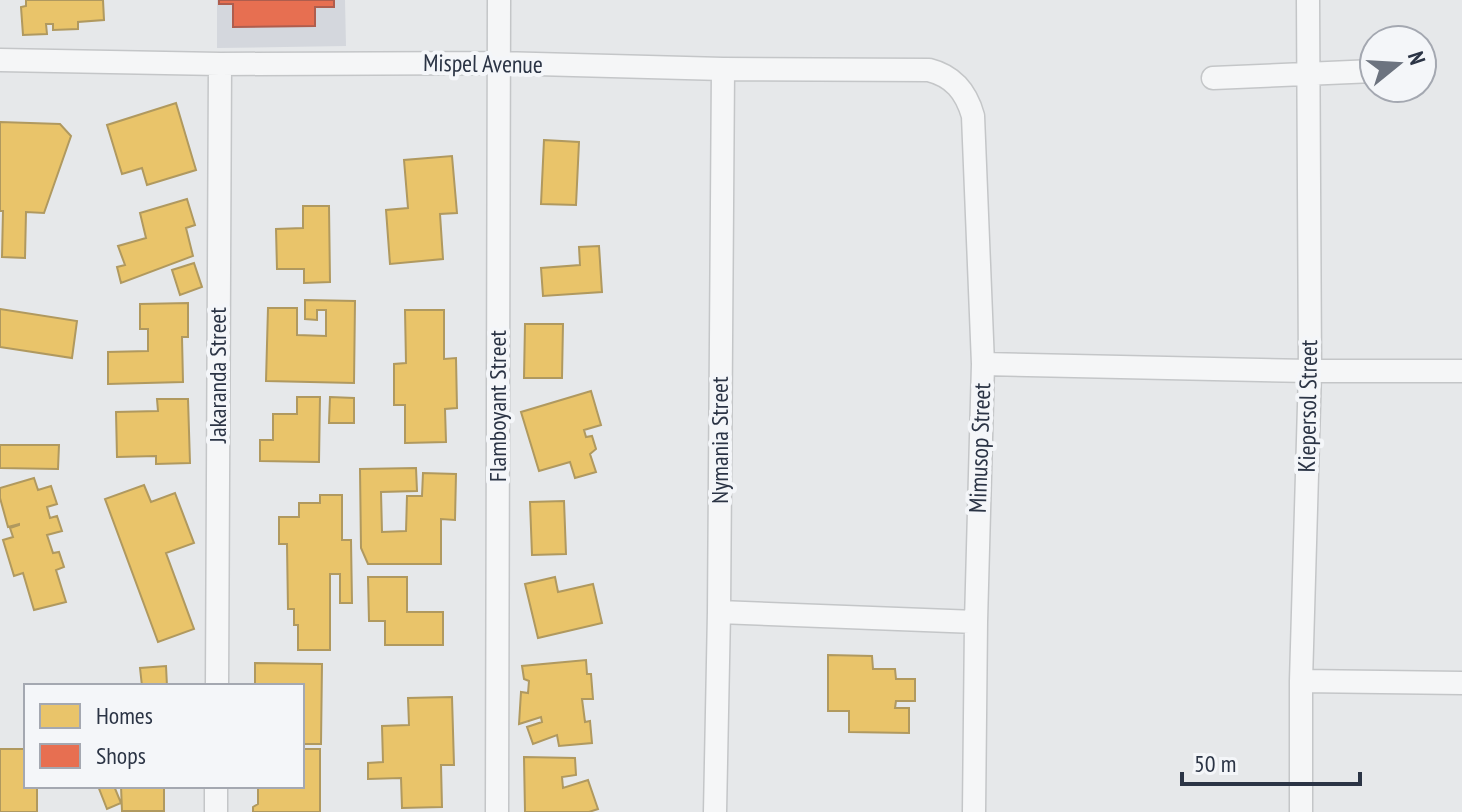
<svg xmlns="http://www.w3.org/2000/svg" width="1462" height="812" viewBox="0 0 1462 812" font-family="'PT Sans Narrow',sans-serif">
<style>
.built{fill:#d4d7dd}
.homes{fill:#e9c46a;stroke:#b0995f;stroke-width:2}
.shops{fill:#e76f51;stroke:#af5d4d;stroke-width:2}
.lines{fill:none;stroke-linecap:round;stroke-linejoin:round}
.minor-casing{stroke:#c4c6c8;stroke-width:25}
.minor{stroke:#f5f6f7;stroke-width:22}
.labels{text-anchor:middle;stroke-width:8;stroke-linejoin:round;paint-order:stroke}
.street-label{font-size:24px;fill:#2b3445;stroke:#f4f6f9}
</style>
<rect width="100%" height="100%" fill="#e6e8ea"/>
<path class="built" d="M217,0H345L346,46L217,48Z"/>
<path class="homes" d="M26,0H103L104,20L78,22V29L53,30V24H46L47,34L23,35L21,7L26,6Z
M176,103L196,170L147,185L142,168L122,174L107,125Z
M0,122L60,124L71,136L44,213L26,212L25,258L2,257L3,211H0Z
M544,140L579,142L576,205L541,204Z
M452,156L457,213L440,214L443,259L390,264L386,210L408,208L404,160Z
M187,199L195,225L186,228L193,256L121,283L117,267L125,265L118,246L146,238L140,213Z
M303,206H329L330,282L304,283V269H277L276,229L303,228Z
M599,246L602,292L543,296L541,268L580,265L579,247Z
M194,263L202,287L180,295L172,270Z
M305,300L355,301L354,383L266,381L268,308H297V335L326,336V310H317V320L305,319Z
M188,303V337H182L183,382L108,384V352L148,351V329H140V304Z
M0,309L77,321L72,358L0,347Z
M405,310H444V359L456,358L457,408L445,409L446,442L405,443V405H394V364L406,363Z
M525,324H563L562,378H524Z
M591,391L601,425L584,430L586,437L592,436L596,449L590,454L596,472L575,478L570,462L539,471L521,412Z
M297,397H320L319,462L260,461V440H273V414H297Z
M330,397L354,398V423H329Z
M157,399H188L190,463L156,464V456L117,457L116,412L158,411Z
M0,445H59L58,469L0,468Z
M416,468L417,491L381,492L382,532L406,531L407,496H422L423,473L456,474L455,520L441,519V564H368L361,548L360,469Z
M34,478L38,490L51,486L57,504L47,507L50,518L57,516L62,531L47,535L53,553L59,552L64,567L56,570L66,602L34,610L23,573L14,576L3,540L13,537L10,528L19,525V524L8,527L0,498V488Z
M144,485L151,502L175,493L194,543L166,553L194,629L158,642L105,499Z
M320,495H342V540H351L352,603H340V574H330V650H298V625H294V609H288L287,544H279V517H299V503H320Z
M564,501L566,554L532,555L530,502Z
M368,577H407V612H443V645H385V621H369Z
M555,577L558,592L593,584L602,623L538,638L525,584Z
M828,655L872,656L873,669H895L896,679H915V701H896L895,708H909V733L849,732V711H828Z
M586,660L587,674H591L593,699H582L585,722L590,721L592,743L559,746L557,735L533,744L527,727L542,722L541,717L519,724L521,692L528,693L529,681L524,679L522,666Z
M255,663L322,664L321,744H302V686H257L255,684Z
M166,666L167,686H142L140,668Z
M452,697L454,765H441L442,807L402,808L401,778L368,779V763L383,762L382,726L409,725L408,698Z
M0,749H26V786H37V812H0Z
M302,749H320V812H253V807L258,804V786H302Z
M524,757L575,758L576,775L562,777L563,788L588,780L598,809L589,812H525Z
M98,786H114L121,803L107,809Z
M121,786H164V811H122Z"/>
<path class="shops" d="M219,0H334V7H315V26L233,27V4H219Z"/>
<g class="lines">
<g class="minor-casing">
<path id="minor" d="M0,60L220,64L499,63L723,69L929,70C953,76 966,91 973,116L983,364L976,622L974,812
M1213,78L1374,71
M983,364L1310,371H1462
M719,612L976,622
M1301,681L1462,683
M217,686L220,64
M216,812V786
M497,812L499,0
M715,812L719,612L723,69
M1301,812V681L1310,371L1308,0"/>
</g>
<use href="#minor" class="minor"/>
</g>
<g class="labels">
<g class="street-label">
<text transform="translate(483 64) rotate(1)" y="8">Mispel Avenue</text>
<text transform="translate(218 375) rotate(-90)" y="8">Jakaranda Street</text>
<text transform="translate(498 406) rotate(-90)" y="8">Flamboyant Street</text>
<text transform="translate(1308 406) rotate(-89)" y="8">Kiepersol Street</text>
<text transform="translate(720 440) rotate(-90)" y="8">Nymania Street</text>
<text transform="translate(980 448) rotate(-88)" y="8">Mimusop Street</text>
</g>
</g>
<rect x="24" y="684" width="280" height="104" fill="#f4f6f9" stroke="#a4a8b1" stroke-width="2"/>
<rect x="40" y="704" width="40" height="24" fill="#e9c46a" stroke="#a4a8b1" stroke-width="2"/>
<text x="96" y="724" font-size="24" fill="#2b3445">Homes</text>
<rect x="40" y="744" width="40" height="24" fill="#e76f51" stroke="#a4a8b1" stroke-width="2"/>
<text x="96" y="764" font-size="24" fill="#2b3445">Shops</text>
<g transform="translate(1398 64) rotate(72)"><circle r="38" fill="#f4f6f9" stroke="#a4a8b1" stroke-width="2"/>
<path d="M0-6L14 30L0 20L-14 30Z" fill="#6c737f"/>
<text y="-12" font-size="22" font-weight="bold" text-anchor="middle" fill="#2b3445">N</text>
</g>
<path d="M1182 772v12h178v-12" fill="none" stroke="#2b3445" stroke-width="4"/>
<text x="1194" y="772" font-size="24" fill="#2b3445" stroke="#f4f6f9" stroke-width="6" paint-order="stroke">50 m</text>
</svg>
